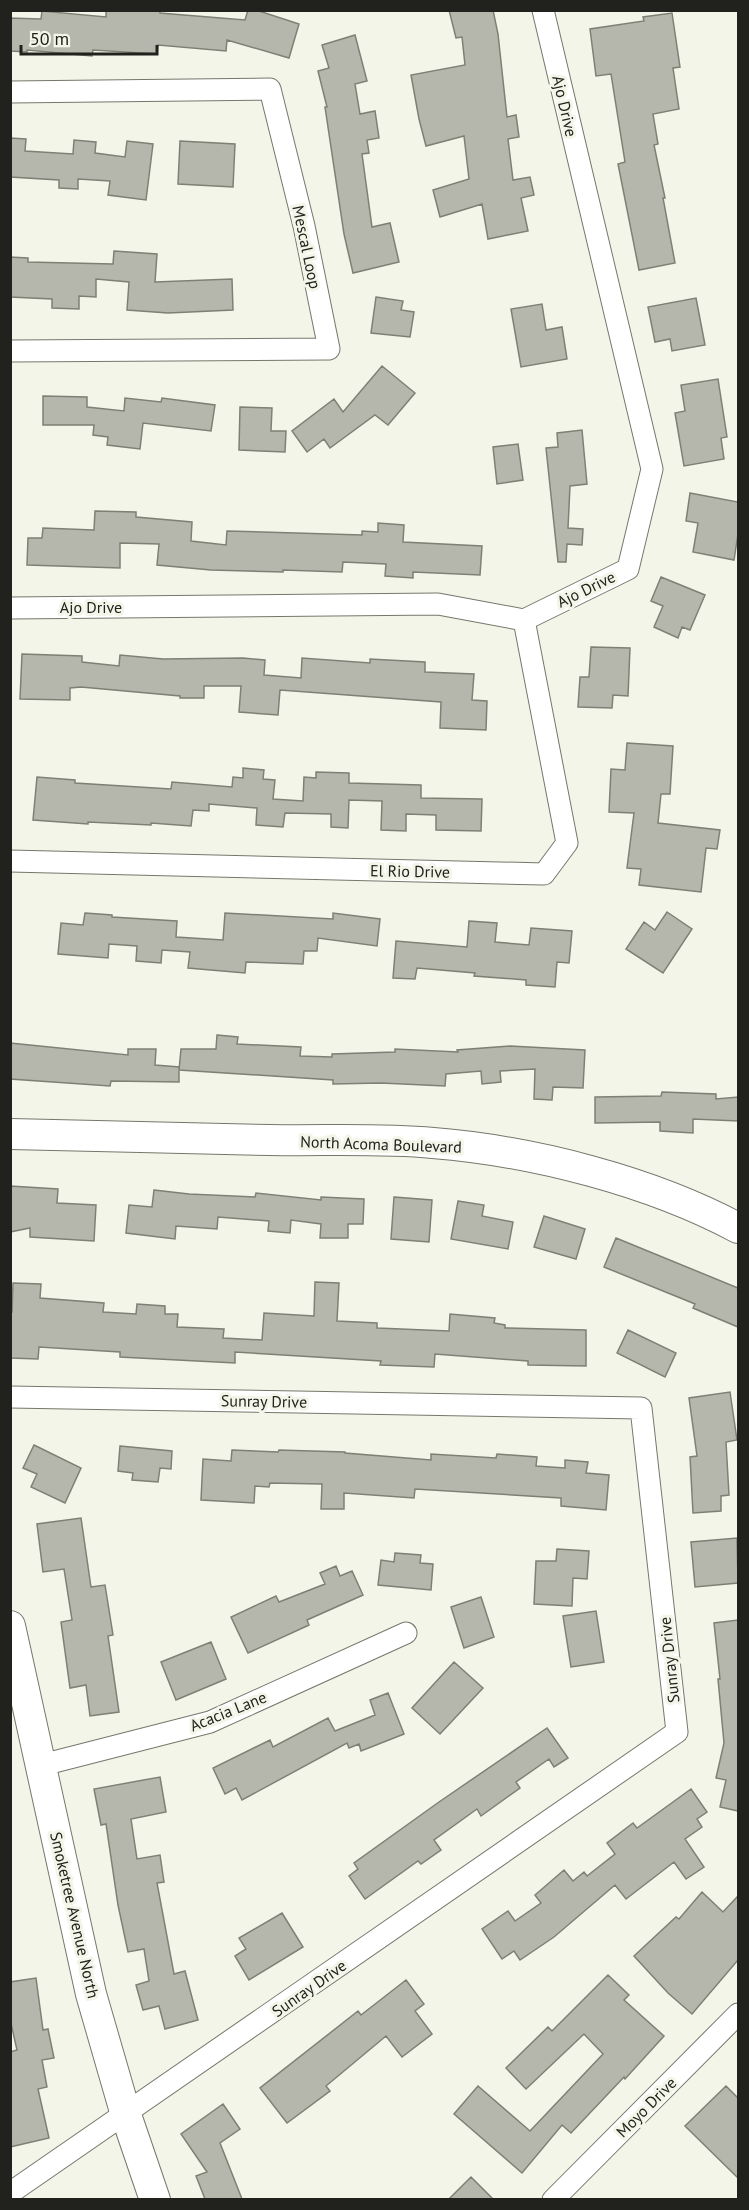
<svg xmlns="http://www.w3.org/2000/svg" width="749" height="2210" viewBox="0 0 749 2210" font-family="'PT Sans',sans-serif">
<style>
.building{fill:#b5b7ac;stroke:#7e8075;stroke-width:1.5}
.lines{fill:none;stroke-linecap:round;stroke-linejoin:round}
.street-casing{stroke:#76776c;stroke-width:23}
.secondary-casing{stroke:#76776c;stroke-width:32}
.street{stroke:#fff;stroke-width:21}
.secondary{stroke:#fff;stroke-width:30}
.labels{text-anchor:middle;stroke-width:6;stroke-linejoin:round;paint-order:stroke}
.street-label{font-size:16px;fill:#21221d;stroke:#f3f5e8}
</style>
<rect width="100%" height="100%" fill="#f3f5e8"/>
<path class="building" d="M106,10H160V13L245,20L248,10H256L299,24L289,58L227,40L226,51L158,45L157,54L93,50L92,56L27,50V52L10,51V18L41,19L42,11L106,17Z
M449,10H493L498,34L507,117L516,115L519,137L508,139L513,180L530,177L534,195L521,198L528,231L488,239L482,204L440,217L433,190L469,179L464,136L426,146L419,119L411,75L465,65L462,37L456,38Z
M672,13L680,67L673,68L679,109L653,114L658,144L654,145L665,198H663L675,263L639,270L618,164L625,162L611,74L596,76L590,29L644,21L643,17Z
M355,35L367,81L355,84L360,114L375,111L379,138L367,140L369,153L362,154L372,227L390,223L399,262L353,273L344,234L325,107H327L318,71L329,68L322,45Z
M10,138L26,139L25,151L73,154L74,140L96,142L95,153L125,157L127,141L153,144L146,200L108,195L110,181L78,179V189L59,188V180L10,177Z
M180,141L235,144L233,187L178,184Z
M114,251L157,254L155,282L232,279L233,310L168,313L127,310L129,282L96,279V297L79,296V309L52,308V299L10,297V257L28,258V262L113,264Z
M376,297L403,301L401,310L414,312L410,337L371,333Z
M696,298L705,345L672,351L670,339L655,342L648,307Z
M542,304L546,330L562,327L567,359L521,367L511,309Z
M382,366L415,393L388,425L375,415L330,448L324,439L307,452L292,431L334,399L343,412Z
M718,379L727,437L721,438L724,459L684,466L675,413L685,411L681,385Z
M43,396L87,397V407L124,411L125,398L161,402L162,398L215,405L211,431L143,423L140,449L107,445L108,437L93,435L94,425H43Z
M240,407L272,408L271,431H286L285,452L239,450Z
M582,430L587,484L570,486L568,528L583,529L582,545L567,544L566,562H558L546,448L558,447L557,433Z
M518,444L523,480L497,484L493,447Z
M690,493L738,502V534L734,560L693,552L698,523L686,521Z
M95,511L136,512V517L192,522L191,541L226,545L227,531L362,535V531L378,532V523L404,525L403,542L482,546L480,575L413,572V578L385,576L386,564L343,562L342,572L283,570V572L211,570L157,565L159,544L120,543V568L27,565L28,538H42L43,528L94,530Z
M661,577L705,595L690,630L682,627L678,638L654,627L663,606L651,601Z
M591,647L630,648L628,696L613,695L612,708L578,707L580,677H589Z
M22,654L82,656V662L119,666L120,655L163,659L243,658L265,660L264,675L301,678L302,658L370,663V659L425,662V672L474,674L472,700L487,701L486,730L440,728L441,702L280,690L278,715L239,712L241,686H204V698H180V696L81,687L70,688V700L20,699Z
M627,743L673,746L670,794H661L658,823L720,830L717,849L706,848L701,892L639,885L641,869L627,868L634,813L609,812L611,769L625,770Z
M243,768L264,770L263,779L275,780L273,799L303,801L304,777L316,778V772L349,773V783L421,785V798L482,799L481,831L436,830V815L406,814V831L381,830L382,801L349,800L348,828L331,827V814L285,813L283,827L256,825L257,808L209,804V811L193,810L191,826L151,823V825L88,822V824L33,820L37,777L75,780V783L171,789L172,782L232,787L233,777L243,778Z
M667,912L692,929L663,973L626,949L644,922L655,930Z
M85,913L112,915V917L177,921L176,937L223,940L225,913L333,919V913L380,919L377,946L318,938L317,951H304L303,964L246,962L245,973L188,968L190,952L162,950L161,963L136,961L137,946L109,944L108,958L58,954L61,923L83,925Z
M469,921L497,923L495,942L529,945L531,928L572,931L569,963L557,962L555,987L526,985V980L474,976L475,973L417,968L415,979L393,978L396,941L467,947Z
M217,1035L238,1037L237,1044L301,1047L300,1056L332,1057V1054L395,1052V1049L458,1052L457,1050L510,1046L585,1050L583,1088L553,1087L552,1100L534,1099L535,1069L500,1071L501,1082L482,1084L481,1071L446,1074L445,1086L381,1083L333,1084V1080L179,1070L181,1049H216Z
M10,1043L128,1055V1049H156L155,1065L179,1067V1082L111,1081L110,1086L10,1079Z
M662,1092L716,1094V1099L738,1097V1121L693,1119V1133L660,1131V1122L595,1123V1097L661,1096Z
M10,1186L58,1189L57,1203L96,1205L94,1241L30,1237V1228L10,1232Z
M154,1190L189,1194L255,1197L256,1193L321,1200V1197L364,1199L363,1224H348V1238H320L321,1224L291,1220L290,1233L268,1231L269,1221L218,1217L217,1229L176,1226L175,1239L126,1233L129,1205L152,1207Z
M394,1197L432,1200L429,1242L391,1239Z
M458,1201L484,1205L482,1216L513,1222L508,1249L451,1239Z
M544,1216L585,1229L576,1259L534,1247Z
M616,1238L738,1288V1327L693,1308L695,1304L604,1267Z
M315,1282L339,1283L337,1321L377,1323V1328L449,1331L450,1314L495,1318L494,1323L505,1325V1328L586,1330V1366L528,1365V1361L435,1354L434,1367L380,1365L381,1361L235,1352V1363L120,1357V1352L39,1347L38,1359L10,1358V1312H12L13,1283L41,1284L40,1298L104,1303L103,1312L136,1314L137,1304L165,1306V1314H178L177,1327L224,1329L223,1338L262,1340L264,1313L314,1316Z
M628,1330L676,1353L665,1377L617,1353Z
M730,1392L737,1440L726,1442L729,1495L721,1496V1511L693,1513L690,1457L697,1456L689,1398Z
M34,1445L81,1468L65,1503L31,1487L37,1474L23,1468Z
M120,1446L172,1451L171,1469L160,1468L158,1482L132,1480L133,1473L118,1471Z
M232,1450L278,1452L279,1450L345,1452V1453L431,1460V1454L496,1458L497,1454L537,1457L536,1466L565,1468V1460L588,1462L586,1473L609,1475L606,1510L561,1506V1498L415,1489L414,1498L344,1493V1509H321L322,1484L270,1483L269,1487L255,1486L254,1503L201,1500L203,1459L231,1461Z
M81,1518L91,1587L105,1585L113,1635L108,1636L119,1712L90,1716L86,1685L70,1688L61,1622L72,1620L64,1569L43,1572L37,1524Z
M737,1538L738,1583L695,1587L691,1542Z
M557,1549L589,1551L587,1579L573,1578L572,1606L534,1604L536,1561H556Z
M395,1553L421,1555L420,1563L433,1564L431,1590L378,1585L381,1560L394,1562Z
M336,1566L340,1576L352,1571L363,1595L307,1620L309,1625L248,1653L231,1617L276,1596L279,1602L325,1584L320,1573Z
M481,1597L494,1637L464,1648L451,1607Z
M596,1611L604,1662L571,1667L563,1616Z
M738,1620V1811L720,1807L726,1780L716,1778L724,1743L718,1679H720L714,1623Z
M211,1642L226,1679L176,1700L161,1662Z
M454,1662L483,1688L440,1734L412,1708Z
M388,1693L404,1734L361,1751L359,1744L349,1748L347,1743L242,1800L236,1788L225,1794L213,1768L270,1740L273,1747L328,1718L335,1731L375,1715L370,1700Z
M547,1728L568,1758L554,1767L549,1759L516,1782L520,1788L481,1816L477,1809L434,1840L441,1850L421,1864L418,1861L365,1899L349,1876L358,1869L354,1863L439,1802Z
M160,1777L166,1812L131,1819L137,1859L160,1855L164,1882L157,1883L174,1974L185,1971L198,2020L165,2029L159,2006L143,2010L136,1985L149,1981L144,1949L128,1952L118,1905L106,1824L101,1825L94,1789Z
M691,1789L707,1812L697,1819L702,1827L685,1839L704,1867L686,1879L674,1862L626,1899L615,1885L554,1937L520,1960L514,1951L502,1959L482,1929L508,1911L515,1921L541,1903L535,1895L564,1870L573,1881L584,1872L587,1876L615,1854L607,1843L633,1823L637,1828Z
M702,1892L723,1912L738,1896V1960L692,2014L668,1993L634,1956L676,1917L679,1919Z
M282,1913L303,1947L249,1980L235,1956L246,1949L239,1938Z
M608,1975L629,1995L624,2000L664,2036L625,2079L624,2077L571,2133L562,2125L522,2173L454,2114L478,2086L530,2131L603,2054L584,2034L526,2089L506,2068L548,2027L552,2031Z
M36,1978L43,2030L48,2029L54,2058L42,2060L47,2087L38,2089L49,2138L10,2147V2052L17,2050L10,2019V1982Z
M406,1980L424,2004L415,2011L432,2034L402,2057L386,2036L326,2086L330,2091L287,2123L260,2088L358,2011L361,2015Z
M726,2086L738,2098V2178L685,2126Z
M223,2104L240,2129L220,2143L242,2199H205L196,2176L207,2172L181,2134Z
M471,2177L493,2199H449Z"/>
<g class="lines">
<g class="street-casing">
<path id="street" d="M10,92L270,89L304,226L329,349L10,351
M10,608L438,604L524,620L628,569L652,469L543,10
M10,861L544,874L567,843L524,620
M10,1397L641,1408L677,1732L10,2193
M42,1765L210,1722L406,1633
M553,2200L738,2014"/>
</g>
<g class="secondary-casing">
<path id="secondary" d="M10,1134C97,1136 183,1138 270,1140C324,1141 379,1138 433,1143C533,1151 650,1181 738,1228
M10,1626L91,1994L126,2115L155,2200"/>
</g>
<use href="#street" class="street"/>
<use href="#secondary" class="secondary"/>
</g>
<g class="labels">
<g class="street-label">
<text transform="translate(565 106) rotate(77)" y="6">Ajo Drive</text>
<text transform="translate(307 247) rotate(78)" y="6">Mescal Loop</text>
<text transform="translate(586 589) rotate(-26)" y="6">Ajo Drive</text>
<text x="91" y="613">Ajo Drive</text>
<text transform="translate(410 871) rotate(1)" y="6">El Rio Drive</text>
<text transform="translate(381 1144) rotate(2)" y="6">North Acoma Boulevard</text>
<text transform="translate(264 1401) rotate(1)" y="6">Sunray Drive</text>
<text transform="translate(669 1660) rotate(-96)" y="6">Sunray Drive</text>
<text transform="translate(228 1711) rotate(-22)" y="6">Acacia Lane</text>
<text transform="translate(75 1915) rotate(77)" y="6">Smoketree Avenue North</text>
<text transform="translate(309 1988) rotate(-35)" y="6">Sunray Drive</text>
<text transform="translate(646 2107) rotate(-45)" y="6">Moyo Drive</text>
</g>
</g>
<rect width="749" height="2210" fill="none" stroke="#21221d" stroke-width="24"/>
<path d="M21 45v9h136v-9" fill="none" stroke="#21221d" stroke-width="3"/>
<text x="30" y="45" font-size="18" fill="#21221d" stroke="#f3f5e8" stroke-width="4.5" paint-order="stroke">50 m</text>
</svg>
